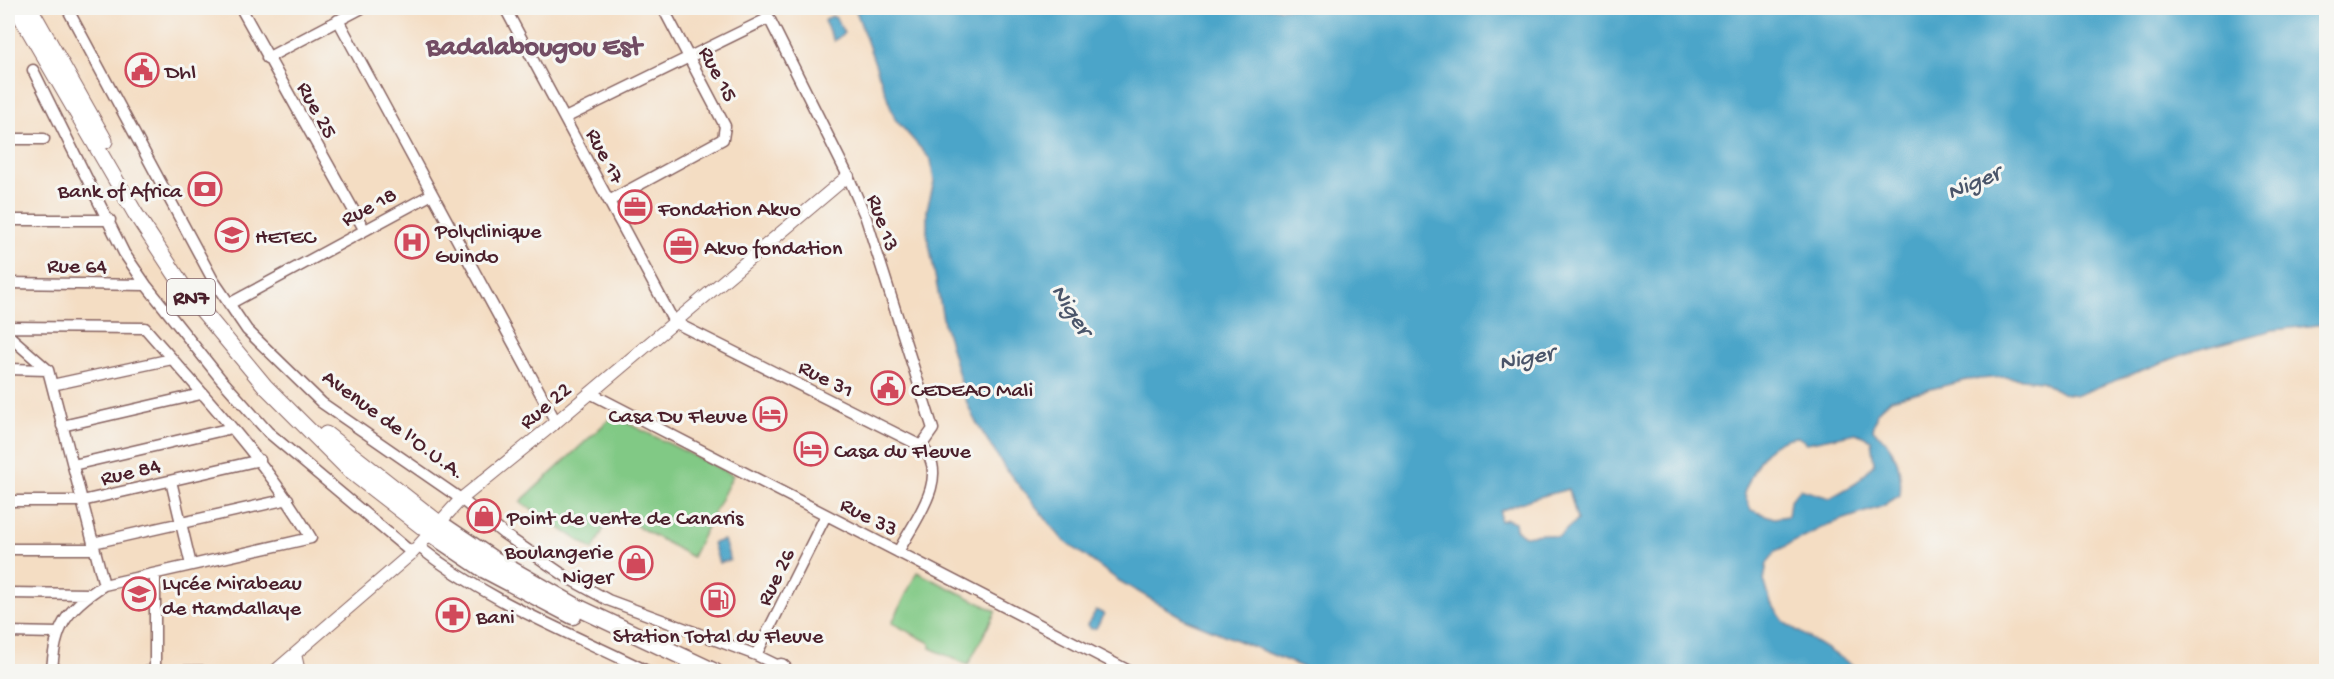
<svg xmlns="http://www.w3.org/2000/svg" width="2334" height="679" viewBox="0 0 2334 679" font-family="'Gochi Hand',sans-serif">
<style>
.green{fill:#81c985;stroke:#667458;stroke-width:1.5}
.water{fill:#4ba5c9;stroke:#4a627a;stroke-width:1.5;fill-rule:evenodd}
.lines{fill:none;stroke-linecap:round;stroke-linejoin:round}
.minor-casing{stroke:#866260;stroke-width:13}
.tertiary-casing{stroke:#866260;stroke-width:14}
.primary-casing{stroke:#866260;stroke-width:17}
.trunk-casing{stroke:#866260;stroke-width:19}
.minor{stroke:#fff;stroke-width:10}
.tertiary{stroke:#fff;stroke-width:12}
.primary{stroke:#fff;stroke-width:15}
.trunk{stroke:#fff;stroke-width:16}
.labels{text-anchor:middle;stroke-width:6;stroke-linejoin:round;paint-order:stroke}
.shield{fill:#f6f6f2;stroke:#7e6067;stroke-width:1.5}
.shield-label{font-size:21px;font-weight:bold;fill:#4a1f2b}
.poi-label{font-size:22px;fill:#4a1f2b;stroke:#f6f6f2;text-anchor:start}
.street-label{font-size:22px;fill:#4a1f2b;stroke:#f6f6f2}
.water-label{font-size:24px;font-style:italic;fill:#4a556a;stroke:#f6f6f2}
.district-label{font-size:28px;font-weight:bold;fill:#724d64;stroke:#f6f6f2}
</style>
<rect width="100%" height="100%" fill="#f6f6f2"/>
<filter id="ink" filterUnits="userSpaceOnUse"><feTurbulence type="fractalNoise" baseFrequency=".0167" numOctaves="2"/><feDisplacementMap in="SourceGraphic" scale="12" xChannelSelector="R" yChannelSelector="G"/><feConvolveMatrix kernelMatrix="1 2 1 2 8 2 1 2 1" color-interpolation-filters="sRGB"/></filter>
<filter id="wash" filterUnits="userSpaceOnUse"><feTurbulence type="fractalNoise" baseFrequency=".008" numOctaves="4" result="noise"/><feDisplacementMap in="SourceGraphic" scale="24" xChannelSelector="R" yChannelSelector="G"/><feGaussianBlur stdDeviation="1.35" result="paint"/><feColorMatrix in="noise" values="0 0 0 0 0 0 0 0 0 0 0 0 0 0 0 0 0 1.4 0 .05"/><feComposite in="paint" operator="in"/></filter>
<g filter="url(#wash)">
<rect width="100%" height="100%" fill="#f4ddc3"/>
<path class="green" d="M613,416L733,475L692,557L612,512L593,550L520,502Z
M917,572L996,611L968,665L930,648V643L892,623Z"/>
<path class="water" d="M855,8H2326V324L2273,330L2193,351L2077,395L2062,393L2041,381L2004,377L1967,380L1891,399L1877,412L1873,430C1895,445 1903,469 1900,495L1883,506L1827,525L1776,551L1767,563L1764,580L1771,603L1785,623L1862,671L1526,669L1519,672L1312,671L1185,619L1118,580L1062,539L1005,468L974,419L967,403L944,324L927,233V209L934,182L931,160L895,119ZM1856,433L1871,440L1874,464L1855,484L1830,498L1800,489L1790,501L1788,516L1774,518L1751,510L1744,493C1755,466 1765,439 1798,437L1807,443ZM1569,489L1577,520L1558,537L1542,534L1524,536L1516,529L1515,522L1507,519L1500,521V511L1531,499Z
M832,16L836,18L844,33L834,41L824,21Z
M724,540L730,560L719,563L713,543Z
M1096,610L1104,614L1096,628L1091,629L1088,625Z"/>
</g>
<g filter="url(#ink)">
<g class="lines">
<g class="minor-casing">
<path id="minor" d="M67,8L213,280L247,330L322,403L461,499L504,534L568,578L608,600L756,655L787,670
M241,8L364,229
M505,8L674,322L921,446C953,475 913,523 898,552
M764,8L848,176L866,218L933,429L921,446
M338,20L556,422
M267,58L362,8
M33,70L124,253L146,285L220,378L268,432L412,553
M565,118L769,18
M8,139H44
M609,201L723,139L725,126L663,8
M8,220H110
M8,283L146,285
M229,304L432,194
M8,327L145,328C204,396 266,460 311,538L104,585C66,609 54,628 52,672
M8,335L48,370L104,585
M8,369L48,370
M52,385L172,359
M590,393L1131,672
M62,426L201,394
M73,465L232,428
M171,481L191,565
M8,501H82L260,460
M93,543L288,499
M418,546C486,601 571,633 649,672
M8,549H94
M155,574V672
M8,593L90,594
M8,632L57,633
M756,655L826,515
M111,672L202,671"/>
</g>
<g class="tertiary-casing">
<path id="tertiary" d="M295,654L299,672
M274,672L412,553L461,499L556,422L848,176"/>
</g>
<g class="primary-casing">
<path id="primary" d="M16,8L135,213L187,292L265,386L350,471L430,533
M30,8L105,141
M326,434L439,523"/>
</g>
<g class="trunk-casing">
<path id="trunk" d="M439,523L491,558L577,607L715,672
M430,533L485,570L573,616
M781,667L786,672"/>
</g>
<use href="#minor" class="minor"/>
<use href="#tertiary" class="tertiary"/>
<use href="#primary" class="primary"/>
<use href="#trunk" class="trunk"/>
</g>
</g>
<defs>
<g id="civic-ring" transform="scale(1.725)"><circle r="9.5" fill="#f6f6f2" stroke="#d1495b" stroke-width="1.5"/><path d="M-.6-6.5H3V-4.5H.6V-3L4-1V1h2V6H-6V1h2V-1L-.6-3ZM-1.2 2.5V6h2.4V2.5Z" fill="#d1495b"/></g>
<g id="bank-ring" transform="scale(1.725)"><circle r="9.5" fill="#f6f6f2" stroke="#d1495b" stroke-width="1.5"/><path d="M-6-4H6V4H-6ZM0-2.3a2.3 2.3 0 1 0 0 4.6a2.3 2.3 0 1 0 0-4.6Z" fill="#d1495b"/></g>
<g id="office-ring" transform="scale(1.725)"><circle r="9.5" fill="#f6f6f2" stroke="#d1495b" stroke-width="1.5"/><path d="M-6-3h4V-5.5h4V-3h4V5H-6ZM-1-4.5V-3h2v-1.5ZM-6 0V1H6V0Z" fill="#d1495b"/></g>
<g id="university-ring" transform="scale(1.725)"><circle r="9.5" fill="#f6f6f2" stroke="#d1495b" stroke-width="1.5"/><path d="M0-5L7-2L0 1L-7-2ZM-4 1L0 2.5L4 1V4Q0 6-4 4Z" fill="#d1495b"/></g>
<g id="hospital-ring" transform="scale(1.725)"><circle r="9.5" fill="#f6f6f2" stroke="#d1495b" stroke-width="1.5"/><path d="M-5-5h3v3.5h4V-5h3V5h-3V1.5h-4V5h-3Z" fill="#d1495b"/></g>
<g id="hotel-ring" transform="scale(1.725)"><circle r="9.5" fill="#f6f6f2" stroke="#d1495b" stroke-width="1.5"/><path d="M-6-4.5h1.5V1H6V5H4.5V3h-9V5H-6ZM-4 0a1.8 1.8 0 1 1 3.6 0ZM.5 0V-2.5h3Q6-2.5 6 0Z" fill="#d1495b"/></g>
<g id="shop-ring" transform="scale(1.725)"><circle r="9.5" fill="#f6f6f2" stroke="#d1495b" stroke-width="1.5"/><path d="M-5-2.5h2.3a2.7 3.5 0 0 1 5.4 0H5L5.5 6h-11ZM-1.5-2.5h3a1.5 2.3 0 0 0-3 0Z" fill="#d1495b"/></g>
<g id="school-ring" transform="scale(1.725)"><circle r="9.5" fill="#f6f6f2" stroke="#d1495b" stroke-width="1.5"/><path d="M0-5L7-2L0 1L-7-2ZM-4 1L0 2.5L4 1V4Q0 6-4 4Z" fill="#d1495b"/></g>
<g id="fuel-ring" transform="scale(1.725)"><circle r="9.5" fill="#f6f6f2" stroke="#d1495b" stroke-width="1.5"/><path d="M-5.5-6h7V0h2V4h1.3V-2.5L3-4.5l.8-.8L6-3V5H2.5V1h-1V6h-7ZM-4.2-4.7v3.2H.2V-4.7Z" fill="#d1495b"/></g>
<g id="pharmacy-ring" transform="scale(1.725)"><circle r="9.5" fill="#f6f6f2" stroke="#d1495b" stroke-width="1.5"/><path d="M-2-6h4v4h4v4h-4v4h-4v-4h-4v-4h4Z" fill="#d1495b"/></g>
</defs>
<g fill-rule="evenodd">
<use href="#civic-ring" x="142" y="70"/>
<use href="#bank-ring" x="205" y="189"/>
<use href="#office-ring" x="635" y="207"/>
<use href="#university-ring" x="232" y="235"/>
<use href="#hospital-ring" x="412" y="242"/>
<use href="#office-ring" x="681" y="246"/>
<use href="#civic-ring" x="888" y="388"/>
<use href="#hotel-ring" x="770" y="414"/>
<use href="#hotel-ring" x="811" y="449"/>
<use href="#shop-ring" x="484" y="516"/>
<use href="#shop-ring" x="636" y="563"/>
<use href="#school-ring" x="139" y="594"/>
<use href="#fuel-ring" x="718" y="600"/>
<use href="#pharmacy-ring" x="453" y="615"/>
</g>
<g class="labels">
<rect class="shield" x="167" y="279" width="48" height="36" rx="4.5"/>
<g class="shield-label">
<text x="191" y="304">RN7</text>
</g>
<g class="poi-label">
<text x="165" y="78">Dhl</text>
<text x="182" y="197" text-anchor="end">Bank of Africa</text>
<text x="658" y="215">Fondation Akvo</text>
<text x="435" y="237">Polyclinique<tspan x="435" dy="25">Guindo</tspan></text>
<text x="255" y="243">HETEC</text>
<text x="704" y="254">Akvo fondation</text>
<text x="911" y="396">CEDEAO Mali</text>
<text x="747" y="422" text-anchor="end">Casa Du Fleuve</text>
<text x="834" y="457">Casa du Fleuve</text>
<text x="507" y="524">Point de vente de Canaris</text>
<text x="613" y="558" text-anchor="end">Boulangerie<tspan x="613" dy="25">Niger</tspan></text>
<text x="162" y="589">Lycée Mirabeau<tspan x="162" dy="25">de Hamdallaye</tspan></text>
<text x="476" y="623">Bani</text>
<text x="718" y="642" text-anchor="middle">Station Total du Fleuve</text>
</g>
<g class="street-label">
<text transform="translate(720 73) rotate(62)" y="8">Rue 15</text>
<text transform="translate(319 109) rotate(61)" y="8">Rue 25</text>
<text transform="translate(607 155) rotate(62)" y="8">Rue 17</text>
<text transform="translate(368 205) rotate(-28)" y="8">Rue 18</text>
<text transform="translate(885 222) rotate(70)" y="8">Rue 13</text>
<text transform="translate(77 264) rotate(1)" y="8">Rue 64</text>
<text transform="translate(827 377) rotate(27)" y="8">Rue 31</text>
<text transform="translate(544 404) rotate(-40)" y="8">Rue 22</text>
<text transform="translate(395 423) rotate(36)" y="8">Avenue de l'O.U.A.</text>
<text transform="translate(130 470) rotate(-13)" y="8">Rue 84</text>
<text transform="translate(870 515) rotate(27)" y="8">Rue 33</text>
<text transform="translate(774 576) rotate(-64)" y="8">Rue 26</text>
</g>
<g class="water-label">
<text transform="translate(1973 181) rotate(-23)" y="8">Niger</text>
<text transform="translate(1073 309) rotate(57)" y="8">Niger</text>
<text transform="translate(1526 356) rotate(-11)" y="8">Niger</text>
</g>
<g class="district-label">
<text x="534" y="54">Badalabougou Est</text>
</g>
</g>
<rect width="2334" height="679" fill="none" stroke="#f6f6f2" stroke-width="30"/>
</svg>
